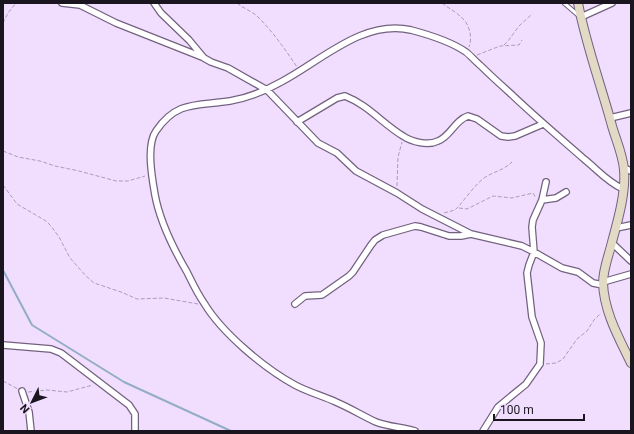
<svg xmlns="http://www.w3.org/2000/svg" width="634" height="434" viewBox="0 0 634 434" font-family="Roboto,sans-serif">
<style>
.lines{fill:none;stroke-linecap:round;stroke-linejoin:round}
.stream{stroke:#93adc5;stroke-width:2}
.lane-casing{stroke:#73627f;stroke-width:5}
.street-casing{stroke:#73627f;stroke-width:8}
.secondary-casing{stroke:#73627f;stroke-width:10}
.path{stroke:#ab9cb6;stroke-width:1;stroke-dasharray:4 2;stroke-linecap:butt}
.lane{stroke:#fff;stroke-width:3}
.street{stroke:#fff;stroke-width:5.5}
.secondary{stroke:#e3dac5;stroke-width:8}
</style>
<rect width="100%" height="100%" fill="#f1deff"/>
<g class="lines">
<path class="stream" d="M3,271L4,272L32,325L124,382L231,431"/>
<g class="lane-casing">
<path id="lane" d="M564,3L578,15"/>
</g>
<g class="street-casing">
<path id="street" d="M62,3L80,5L116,23L202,57
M154,3L161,13L189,40L204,58L211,62L228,68L267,90L318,143L337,153L356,171L397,193L422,209L471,234L522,246L534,252L562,268L578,272L593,283L603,285
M581,17L612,3
M610,118L631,113
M297,122L337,98L345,96C368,105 383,124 403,136C412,142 428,146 438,141C450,137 455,120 468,116L477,119L501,136L508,137L515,136L543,124
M624,168L631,171
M542,200L556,198L566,192
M616,228L631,225
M612,243L631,261
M603,282L631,274
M295,304L305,296L322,295L349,276L353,272L371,245L375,240L383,235L415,226L421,227L449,236H461L471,234
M3,345L51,349L61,353L129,405L135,414V431
M22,391L29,412L31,431
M415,431C402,427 389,427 376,422C363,416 350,408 336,402C323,396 308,392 295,385C264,368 222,333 204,303C197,293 192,282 187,272C173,248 160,222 155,195C152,178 146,145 156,131C177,100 198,106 230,101C248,98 265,91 281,82C321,61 363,19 411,30C430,35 450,41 466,52C471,56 476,62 481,66C490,75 500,84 510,93C534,116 559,137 584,159C598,170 606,181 623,189
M483,431L498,407L526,384L540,364L541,343L532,317L527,273L529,265L534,252L532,227L533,220L542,200L546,182"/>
</g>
<g class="secondary-casing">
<path id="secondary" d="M578,3C586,45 601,85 612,126C616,140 623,155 624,170C626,192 618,220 612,242C609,255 603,269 603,283C604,312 619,338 631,363"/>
</g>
<path class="path" d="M237,3C244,9 252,11 258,17C273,32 285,49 297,67
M442,3C448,8 455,11 461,17C469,23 473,37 469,47
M3,23L8,13L16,3
M504,45L508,41L519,26L531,15
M477,55L500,46L519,45L522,40
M3,151L18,157L40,161L55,166L79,171L116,181H128L145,176
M3,185L17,204L46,221L51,226L59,237L70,258L86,276L94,283L121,292L137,299L164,298L198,304
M397,186L398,157L402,142
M459,208L467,209L493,196L512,198L533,193L536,198
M444,213L455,210L458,207C466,198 474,186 484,178C494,171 501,172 512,162
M546,364L556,363L563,359L577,339L587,331L594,320L601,313
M3,381L18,389
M28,392L47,390L67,392L93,385"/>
<use href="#lane" class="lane"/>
<use href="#street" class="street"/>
<use href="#secondary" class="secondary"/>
</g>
<rect width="634" height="434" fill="none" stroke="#1b1520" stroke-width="8"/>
<g transform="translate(32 402) rotate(228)" stroke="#f1deff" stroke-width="3" paint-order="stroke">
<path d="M0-3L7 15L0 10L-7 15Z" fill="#1b1520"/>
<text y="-6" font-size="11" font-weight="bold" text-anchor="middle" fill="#1b1520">N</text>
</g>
<path d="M494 414v6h90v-6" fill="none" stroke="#1b1520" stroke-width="2"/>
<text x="500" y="414" font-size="12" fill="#1b1520" stroke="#f1deff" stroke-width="3" paint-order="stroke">100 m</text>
</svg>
